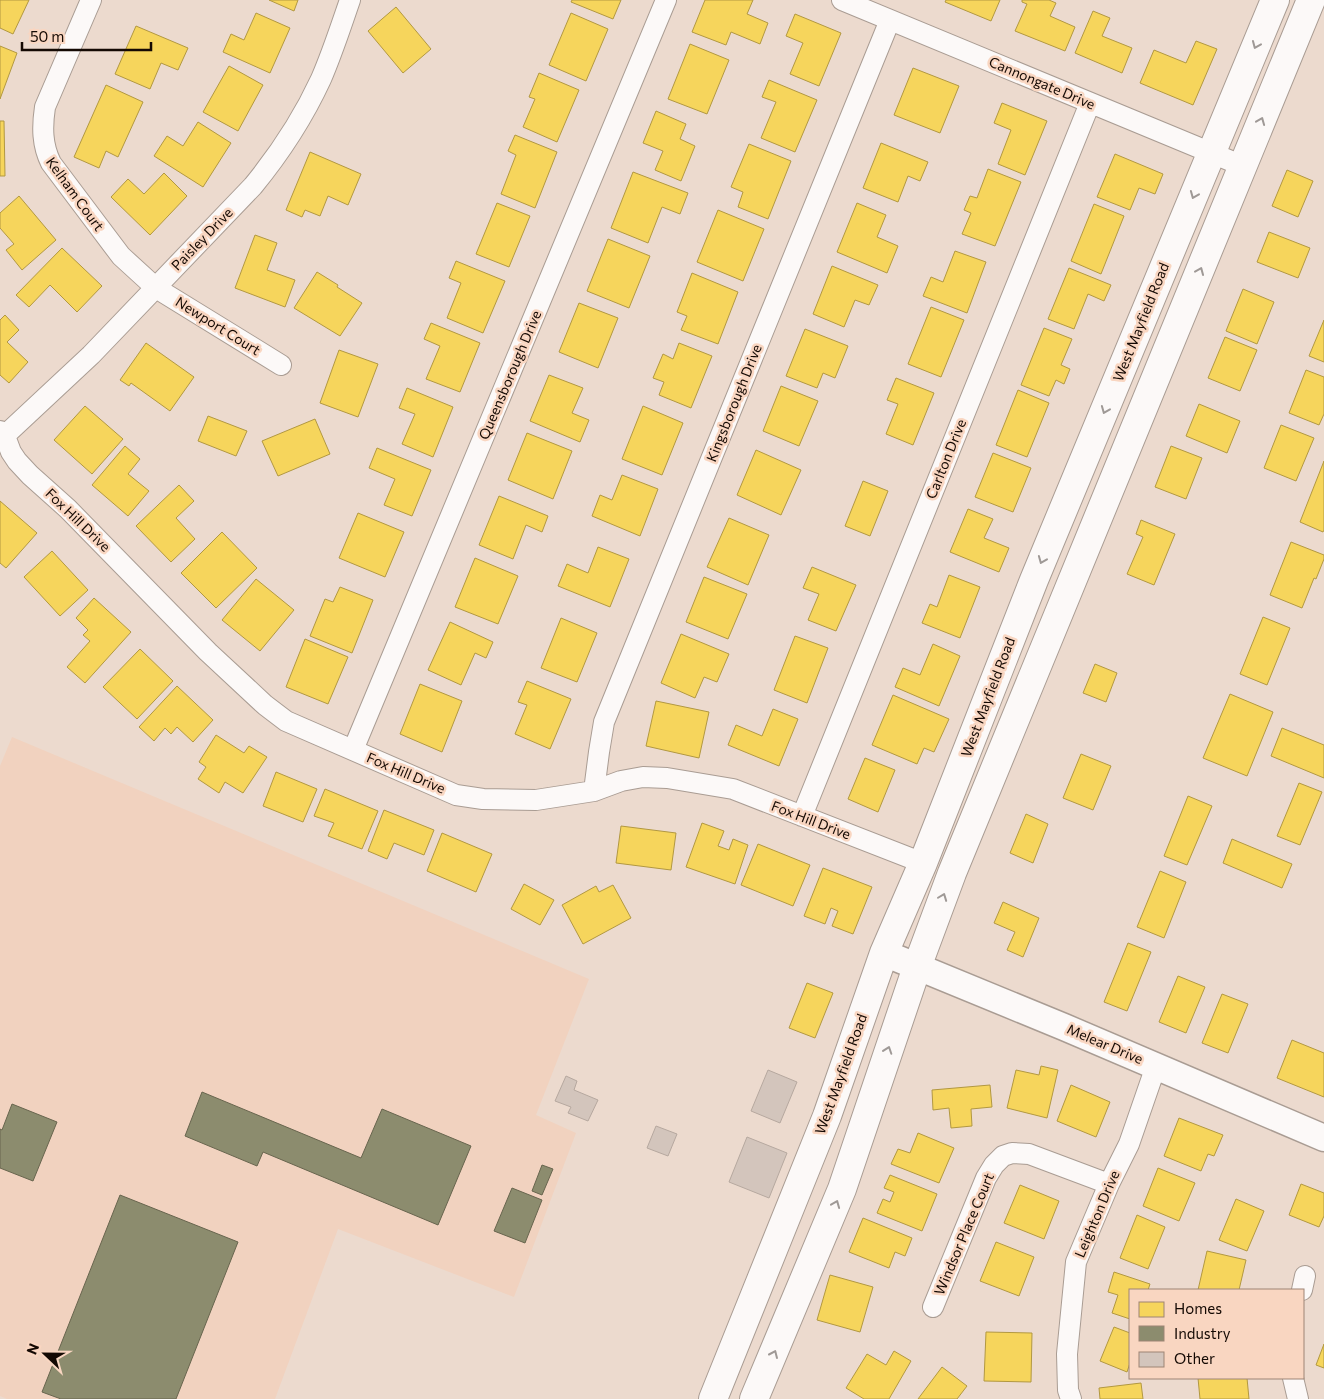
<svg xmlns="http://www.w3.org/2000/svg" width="1324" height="1399" viewBox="0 0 1324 1399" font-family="Commissioner,sans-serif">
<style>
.built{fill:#f1d2bf}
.homes{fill:#f6d55c;stroke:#b29841}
.industry{fill:#8c8c6e;stroke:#68654e}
.building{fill:#d3c5bc;stroke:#b6a89f}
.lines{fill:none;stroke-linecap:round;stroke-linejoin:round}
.minor-casing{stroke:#a99c93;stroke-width:22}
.tertiary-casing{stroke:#a99c93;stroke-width:29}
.secondary-casing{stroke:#a99c93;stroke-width:30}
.minor{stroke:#fcf9f8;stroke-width:20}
.tertiary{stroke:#fcf9f8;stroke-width:26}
.secondary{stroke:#fcf9f8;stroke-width:28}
.oneway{stroke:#9f9996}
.labels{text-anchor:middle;stroke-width:5;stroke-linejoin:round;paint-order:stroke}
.street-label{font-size:14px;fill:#140903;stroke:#f9d6c1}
</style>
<rect width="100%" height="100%" fill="#ecdace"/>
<path class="built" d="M12,737L589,979L536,1115L576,1133L514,1297L338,1229L275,1399H7L0,1396V766Z"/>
<path class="homes" d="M0,0H29L13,34L0,28Z
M269,0H298L294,11Z
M572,0H621L613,19L571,2Z
M705,0H753L747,14L768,23L760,44L731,32L726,45L692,32Z
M946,0H1000L991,21L945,2Z
M1022,0H1049L1056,3L1050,16L1075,27L1065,51L1015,31L1027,4L1022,2Z
M396,7L431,49L403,73L368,31Z
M1093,11L1110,18L1102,36L1132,48L1122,73L1075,53Z
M256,13L290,28L270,73L223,52L231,34L244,40Z
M571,13L608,29L586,81L549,65Z
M795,14L841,33L819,86L790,74L803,43L786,36Z
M136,26L188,48L178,70L161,63L150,89L115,74Z
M1196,41L1217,49L1193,105L1140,83L1154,50L1186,63Z
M690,44L729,60L707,114L668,99Z
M0,46L17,53L0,99Z
M229,66L263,85L238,131L203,112Z
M913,68L959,86L940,133L894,115Z
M539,73L579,90L557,142L523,127L535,99L529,97Z
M769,80L817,100L795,152L761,138L776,102L762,97Z
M106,85L143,102L118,157L106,151L99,168L74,157Z
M1002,103L1047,121L1025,175L998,164L1011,130L994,123Z
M656,111L686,124L680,139L695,146L681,181L655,170L663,151L643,143Z
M0,121H4L5,176H0Z
M198,122L231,143L203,187L154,156L167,136L183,146Z
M515,135L557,152L535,208L501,194L516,155L508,151Z
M881,143L928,162L920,181L908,176L898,202L863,188Z
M749,144L791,161L768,219L738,207L743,192L731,187Z
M310,152L361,174L348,205L328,196L320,216L305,210L302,217L286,210Z
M1115,154L1163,174L1155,194L1139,188L1130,210L1097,197Z
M988,169L1021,182L995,246L962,234L971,213L964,210L970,196L977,198Z
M1287,170L1313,181L1298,217L1272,206Z
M633,172L688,193L680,214L662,207L648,243L611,228Z
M164,173L187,196L150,235L111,197L128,179L144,194Z
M19,196L56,240L22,270L6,250L14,244L0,228V213Z
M497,203L530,216L509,267L476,254Z
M857,203L886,215L877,237L898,246L887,273L837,252Z
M1094,204L1124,216L1101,274L1071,261Z
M718,210L764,229L743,281L697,262Z
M1269,232L1310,248L1298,278L1257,262Z
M255,235L277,243L267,270L295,280L285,307L235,288Z
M608,239L650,256L629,308L587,291Z
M62,248L102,286L77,312L50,285L29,307L16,295Z
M955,251L986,262L967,313L923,296L931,277L943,282Z
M456,261L505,281L483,333L447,318L461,283L449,278Z
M832,266L878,285L869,305L855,300L844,327L813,314Z
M1069,268L1111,285L1104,301L1088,294L1074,329L1048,319Z
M317,272L338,285L337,287L362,303L340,336L294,308Z
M692,273L738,292L718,344L681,330L687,316L677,312Z
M1243,289L1274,302L1257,344L1226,331Z
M579,303L618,318L598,368L559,352Z
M931,307L964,320L941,377L908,364Z
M5,315L19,330L7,342L28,362L9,383L0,375V320Z
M1324,320V362L1309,356Z
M431,323L480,343L460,392L426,379L440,346L424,339Z
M1044,328L1072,339L1061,365L1070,369L1064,384L1056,380L1049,396L1021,385Z
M805,329L848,346L835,378L823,373L817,388L786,376Z
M1225,337L1257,350L1240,391L1208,378Z
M146,343L194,377L170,411L131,383L129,386L120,380Z
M679,343L712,356L691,408L659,395L664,382L653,378L663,354L673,359Z
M339,350L378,364L358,417L320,403Z
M1306,370L1324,377V414L1319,425L1289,413Z
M549,375L583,388L572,413L589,420L580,442L530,421Z
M896,378L934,393L913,445L886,434L898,404L887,400Z
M781,386L818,401L799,446L763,431Z
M407,388L453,407L433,457L402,444L415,414L399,408Z
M1018,390L1049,403L1027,457L996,445Z
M1199,404L1240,421L1227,453L1186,436Z
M85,406L123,439L92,474L54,440Z
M643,406L683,423L662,475L622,459Z
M208,416L247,431L236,456L198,441Z
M315,419L330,454L278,476L262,441Z
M1281,425L1314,438L1296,481L1264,468Z
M527,433L572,451L553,499L508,480Z
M125,446L140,459L128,474L149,491L128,516L92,485Z
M1171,446L1202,458L1186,499L1155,487Z
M377,448L431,470L412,516L384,505L395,479L369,468Z
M756,450L801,470L781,515L737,495Z
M993,453L1031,468L1013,512L975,497Z
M1324,461V530L1323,532L1300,522Z
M622,475L658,489L640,536L592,516L600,495L612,500Z
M863,481L888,491L870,536L845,526Z
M179,485L194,501L176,518L195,539L171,562L136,526Z
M499,496L548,516L542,532L526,525L513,559L479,545Z
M0,501L37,533L6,568L0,563Z
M968,509L993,519L984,538L1009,548L999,572L950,552Z
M358,513L404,532L385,577L339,558Z
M729,518L769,535L748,585L707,567Z
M1141,520L1175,534L1154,585L1127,574L1143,537L1136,534Z
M222,532L257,568L216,608L181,573Z
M1291,542L1324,555V559L1316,579L1314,578L1302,608L1270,595Z
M598,547L629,559L610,607L558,586L567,564L588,573Z
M52,551L88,590L60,616L24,577Z
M475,558L518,576L498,624L455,607Z
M812,567L856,585L836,631L808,620L819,594L803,588Z
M949,575L980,587L960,638L922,623L930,604L937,607Z
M704,577L747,594L728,639L686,622Z
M256,579L294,610L260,651L222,620Z
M340,587L373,600L352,653L310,636L325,599L333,602Z
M94,598L131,632L85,683L67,667L90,641L83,635L88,630L76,618Z
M1263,617L1290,628L1267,685L1240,674Z
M561,618L597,633L577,682L541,668Z
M450,622L493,642L486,658L475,653L461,685L428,670Z
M681,634L729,654L717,682L704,677L695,698L661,683Z
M795,636L828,648L807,703L774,690Z
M305,639L348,657L328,704L286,687Z
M933,644L960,656L939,706L895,687L903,668L920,675Z
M140,649L173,681L137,719L103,687Z
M1095,664L1117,673L1106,702L1083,693Z
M527,681L571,699L550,749L515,734L527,705L518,702Z
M420,684L462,701L442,752L400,734Z
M177,686L213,720L193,742L177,727L171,734L165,728L154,741L139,727Z
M1230,694L1273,712L1247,776L1203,758Z
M893,695L949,719L934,752L924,748L917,764L872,745Z
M656,701L709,712L699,758L646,746Z
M773,709L798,719L779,766L728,745L736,725L762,736Z
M1282,728L1324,745V778L1271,756Z
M216,735L244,753L249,746L267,757L243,793L225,782L219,793L198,779L206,767L199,762Z
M1081,754L1111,766L1093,810L1063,798Z
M865,758L895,770L878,812L848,799Z
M276,772L317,789L303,822L263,806Z
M1299,783L1322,792L1300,845L1277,836Z
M325,789L378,811L362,849L328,836L334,823L314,816Z
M1188,796L1212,806L1187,865L1164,856Z
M384,810L434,830L424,855L394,843L387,859L368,851Z
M1026,814L1048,824L1033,863L1010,853Z
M702,823L724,831L718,846L729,850L733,839L748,845L735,884L686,867Z
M621,826L676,833L671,870L616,863Z
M442,833L492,854L476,892L427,871Z
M1232,839L1292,864L1282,888L1223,863Z
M758,844L810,865L793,906L741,885Z
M823,868L872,887L853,934L832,926L838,911L831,908L825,924L804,916Z
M1160,871L1186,882L1164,938L1137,927Z
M524,884L554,900L540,925L511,909Z
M613,885L631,918L583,944L562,905L596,886L599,892Z
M1003,902L1039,918L1023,957L1007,950L1015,932L994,923Z
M1128,943L1151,952L1127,1011L1104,1002Z
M1178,976L1205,987L1186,1033L1159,1022Z
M807,983L833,993L815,1038L789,1028Z
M1222,994L1248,1004L1228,1053L1202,1043Z
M1292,1040L1324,1053V1097L1277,1078Z
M1041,1066L1058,1070L1047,1118L1007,1108L1016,1070L1039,1075Z
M990,1085L992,1107L971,1109L972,1126L951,1128L949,1108L933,1110L932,1090Z
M1071,1085L1110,1102L1096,1137L1057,1121Z
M1179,1118L1223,1135L1214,1156L1208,1154L1201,1171L1164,1156Z
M918,1133L954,1148L939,1183L891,1164L898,1149L910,1153Z
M1158,1168L1195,1183L1179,1221L1143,1206Z
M890,1175L937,1194L922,1231L877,1213L883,1199L890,1202L894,1192L884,1188Z
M1301,1184L1324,1193V1216L1319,1227L1289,1215Z
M1020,1185L1059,1201L1044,1239L1004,1223Z
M1236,1199L1264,1211L1247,1251L1219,1240Z
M1137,1215L1165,1227L1148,1269L1120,1258Z
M863,1218L912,1238L905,1256L895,1252L889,1268L849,1252Z
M996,1242L1034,1257L1019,1296L980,1281Z
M1207,1251L1246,1260L1239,1290H1198Z
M1114,1272L1150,1284L1148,1290H1130V1319L1112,1313L1118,1295L1108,1292Z
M830,1275L873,1287L860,1332L817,1320Z
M1114,1327L1130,1333V1363L1127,1372L1100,1361Z
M986,1332L1032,1333L1031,1382L984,1381Z
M1324,1344V1368L1316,1365Z
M894,1351L911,1361L889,1399H864L846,1388L867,1354L886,1365Z
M942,1367L967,1386L957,1399H918Z
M1198,1378H1247L1249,1399H1200Z
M1141,1383L1143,1399H1100L1099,1388Z"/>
<path class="industry" d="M202,1092L361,1158L382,1109L471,1146L438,1225L263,1152L257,1166L185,1136Z
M12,1104L57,1122L33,1181L0,1168V1129L2,1130Z
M542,1165L553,1169L542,1195L532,1191Z
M512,1188L542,1200L525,1243L494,1231Z
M120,1195L238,1242L176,1399H61L42,1392Z"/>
<path class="building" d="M768,1070L797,1082L780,1123L751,1111Z
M566,1076L577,1081L574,1090L598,1100L588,1121L568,1113L571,1107L555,1101Z
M656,1126L677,1134L668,1156L647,1148Z
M747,1137L787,1153L769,1198L729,1182Z"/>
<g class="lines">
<g class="minor-casing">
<path id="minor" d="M91,0L45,107C42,127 42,145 51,163L121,256L156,288L281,365
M842,0L1243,166
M0,431L5,436L11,452L17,461L30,475L68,509L208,652L265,705L286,721L456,795L483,799L536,800L594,791L621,781L643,777L667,778L733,789L923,863
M0,440L91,355L253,186C280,153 303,118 321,79C332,54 341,26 350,0
M353,750L666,0
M594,791L599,752L604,722L890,20
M802,816L1090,103
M1302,1290L1305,1276
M933,1307L986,1178L994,1165L1003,1156L1012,1153L1029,1154L1109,1184
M1293,1378L1298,1399
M1071,1399L1068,1390L1067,1354L1076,1262L1109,1184L1129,1144L1156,1066"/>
</g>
<g class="tertiary-casing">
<path id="tertiary" d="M884,953L1064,1027L1324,1138"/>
</g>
<g class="secondary-casing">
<path id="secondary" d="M713,1399L827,1116L884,953L923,863L1034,580L1275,0
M754,1399L842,1189L917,967L952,873L1311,0"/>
</g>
<use href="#minor" class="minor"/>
<use href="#tertiary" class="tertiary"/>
<use href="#secondary" class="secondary"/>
</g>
<defs><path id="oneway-chevron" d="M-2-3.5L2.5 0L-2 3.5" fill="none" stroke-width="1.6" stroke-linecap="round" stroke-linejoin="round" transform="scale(1.25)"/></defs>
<g class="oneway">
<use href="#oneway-chevron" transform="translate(1256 45) rotate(113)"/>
<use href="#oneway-chevron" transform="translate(1261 121) rotate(-68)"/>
<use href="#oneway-chevron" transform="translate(1194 195) rotate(112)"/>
<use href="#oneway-chevron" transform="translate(1200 271) rotate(-67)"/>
<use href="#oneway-chevron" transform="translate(1105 410) rotate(112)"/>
<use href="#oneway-chevron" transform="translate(1042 560) rotate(112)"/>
<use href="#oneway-chevron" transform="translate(943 897) rotate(-69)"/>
<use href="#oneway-chevron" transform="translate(888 1050) rotate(-71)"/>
<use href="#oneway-chevron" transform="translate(836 1204) rotate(-68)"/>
<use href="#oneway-chevron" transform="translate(774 1354) rotate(-66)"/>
</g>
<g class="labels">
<g class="street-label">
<text transform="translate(1042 83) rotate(23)" y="5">Cannongate Drive</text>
<text transform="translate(75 194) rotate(54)" y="5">Kelham Court</text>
<text transform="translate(202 239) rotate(-46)" y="5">Paisley Drive</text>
<text transform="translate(1141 322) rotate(-68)" y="5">West Mayfield Road</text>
<text transform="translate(218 326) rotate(32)" y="5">Newport Court</text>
<text transform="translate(510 375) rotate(-67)" y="5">Queensborough Drive</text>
<text transform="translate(734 403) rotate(-68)" y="5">Kingsborough Drive</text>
<text transform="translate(946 459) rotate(-68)" y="5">Carlton Drive</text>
<text transform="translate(78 520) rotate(44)" y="5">Fox Hill Drive</text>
<text transform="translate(988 697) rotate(-69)" y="5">West Mayfield Road</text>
<text transform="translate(406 773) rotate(23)" y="5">Fox Hill Drive</text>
<text transform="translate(811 820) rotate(21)" y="5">Fox Hill Drive</text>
<text transform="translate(1105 1044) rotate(23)" y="5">Melear Drive</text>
<text transform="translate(841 1074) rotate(-70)" y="5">West Mayfield Road</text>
<text transform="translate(1097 1214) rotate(-67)" y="5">Leighton Drive</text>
<text transform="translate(964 1234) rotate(-67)" y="5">Windsor Place Court</text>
</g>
</g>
<rect x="1129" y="1289" width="175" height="90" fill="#f9d6c1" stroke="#9d8475"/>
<rect x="1139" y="1302" width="25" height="15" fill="#f6d55c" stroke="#9d8475"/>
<text x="1174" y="1314" font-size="15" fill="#140903">Homes</text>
<rect x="1139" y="1326" width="25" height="15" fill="#8c8c6e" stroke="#9d8475"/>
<text x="1174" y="1339" font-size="15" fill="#140903">Industry</text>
<rect x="1139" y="1352" width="25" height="15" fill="#d3c5bc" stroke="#9d8475"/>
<text x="1174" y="1364" font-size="15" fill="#140903">Other</text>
<g transform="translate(45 1354) rotate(292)" stroke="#f9d6c1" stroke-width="4" paint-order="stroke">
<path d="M0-4L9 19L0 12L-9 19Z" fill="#140903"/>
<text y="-8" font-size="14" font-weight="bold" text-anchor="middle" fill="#140903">N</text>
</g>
<path d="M22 42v8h129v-8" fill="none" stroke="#140903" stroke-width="2.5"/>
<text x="30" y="42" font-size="15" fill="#140903" stroke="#f9d6c1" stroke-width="4" paint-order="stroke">50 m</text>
</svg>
